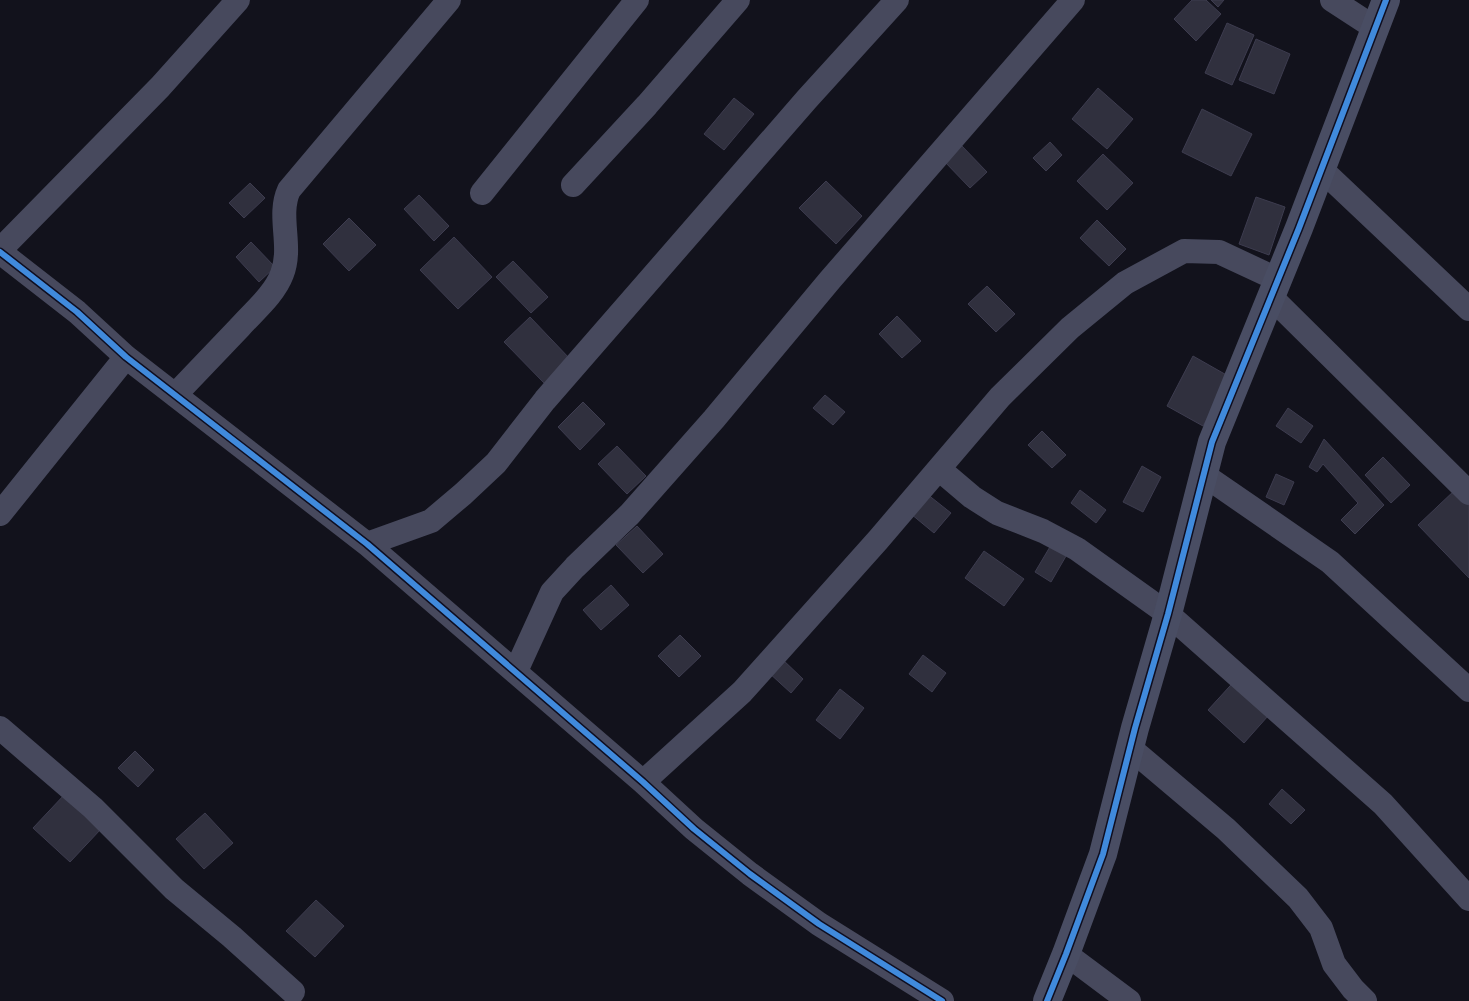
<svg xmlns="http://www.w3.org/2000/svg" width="1469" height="1001" viewBox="0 0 1469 1001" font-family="'Titillium Web',sans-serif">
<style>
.building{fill:#30303e;stroke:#3d3c4f}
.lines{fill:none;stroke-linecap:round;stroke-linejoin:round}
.street{stroke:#47495d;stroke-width:24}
.secondary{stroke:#494d63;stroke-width:28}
.cycleway-casing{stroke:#0f0e20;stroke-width:9}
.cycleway{stroke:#408adc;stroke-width:6}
</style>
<rect width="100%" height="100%" fill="#12121c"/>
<path class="building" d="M1192,0H1206L1221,14L1196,41L1174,19Z
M1211,0H1224L1218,7Z
M1227,23L1254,35L1232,85L1205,73Z
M1256,39L1290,54L1274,94L1239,80Z
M1098,88L1133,119L1107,149L1072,119Z
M734,98L754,114L724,150L704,134Z
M1202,109L1252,134L1231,176L1182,152Z
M1050,142L1062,155L1046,171L1033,158Z
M960,144L987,172L970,188L943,160Z
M1103,154L1133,183L1107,210L1077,181Z
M826,181L862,216L836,244L799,208Z
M250,183L265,198L244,218L229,203Z
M419,195L449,226L434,241L404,209Z
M1256,197L1285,207L1269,255L1239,244Z
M349,218L376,245L349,271L323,244Z
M1097,220L1126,249L1109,266L1080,238Z
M454,237L492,277L458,309L420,270Z
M251,242L275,267L259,282L236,257Z
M513,261L548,297L531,313L496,277Z
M987,286L1015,314L996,332L968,304Z
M897,316L921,341L902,358L879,334Z
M530,317L571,360L546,385L504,342Z
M1193,356L1230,377L1203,426L1167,406Z
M825,395L845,412L833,425L813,408Z
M583,402L605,424L580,450L558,427Z
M1288,408L1313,426L1301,443L1276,426Z
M1042,431L1066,455L1052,468L1028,445Z
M1324,439L1384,505L1355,534L1341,520L1358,503L1323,464L1317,472L1309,467Z
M617,446L646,476L627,494L598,464Z
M1383,457L1410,485L1391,503L1365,475Z
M1142,466L1161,477L1143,512L1123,502Z
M1276,474L1294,482L1284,505L1266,497Z
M1456,489L1469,503V578L1418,525Z
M1080,490L1106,510L1096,523L1071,503Z
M927,494L951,513L934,533L911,514Z
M637,526L663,554L643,573L616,545Z
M1057,535L1073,544L1051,582L1035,572Z
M984,551L1024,579L1004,606L965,578Z
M611,585L629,605L601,630L583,610Z
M680,635L701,656L679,677L658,656Z
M923,655L946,673L932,692L909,674Z
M781,658L803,679L791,693L768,672Z
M1240,675L1276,707L1244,743L1208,710Z
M840,689L864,708L840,739L816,720Z
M135,751L154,770L138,787L118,768Z
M1282,789L1305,810L1291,824L1269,804Z
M65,794L101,829L70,862L33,828Z
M205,813L233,843L204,869L176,839Z
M316,900L344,926L315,957L286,931Z"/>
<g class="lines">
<path class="street" d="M1332,0L1375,28
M1321,169L1469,309
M573,185L647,105L738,0
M482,193L637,0
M0,250L160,87L238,0
M0,252L77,312L126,357L367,544L643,782L694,829L750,874L819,924L942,1001
M1270,296L1469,493
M175,395C196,373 218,350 239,328C254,311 274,295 282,274C293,246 277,216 289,190L449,0
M939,469L972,497L997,513L1043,531L1077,549L1168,614L1383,804L1469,899
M1204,475L1330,562L1469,690
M0,514L126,357
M367,544L431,521L463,494L496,463L545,400L807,99L897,0
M516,671L552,592L575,567L630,514L714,419L830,280L1073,0
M0,728L93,808L174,889L232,937L293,992
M1130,748L1226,829L1298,898L1321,928L1334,964L1353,989L1365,1001
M643,782L742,692L878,540L1000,397L1070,328L1125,283L1184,251L1219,252L1277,279
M1066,954L1129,1001"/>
<path class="secondary" d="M1047,1001L1066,954L1103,854L1135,728L1168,614L1212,442L1299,228L1386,0"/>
<g class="cycleway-casing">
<path id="cycleway" d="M0,252L77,312L126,357L367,544L643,782L694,829L750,874L819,924L942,1001
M1047,1001L1066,954L1103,854L1135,728L1168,614L1212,442L1299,228L1386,0"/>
</g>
<use href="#cycleway" class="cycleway"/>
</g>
</svg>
